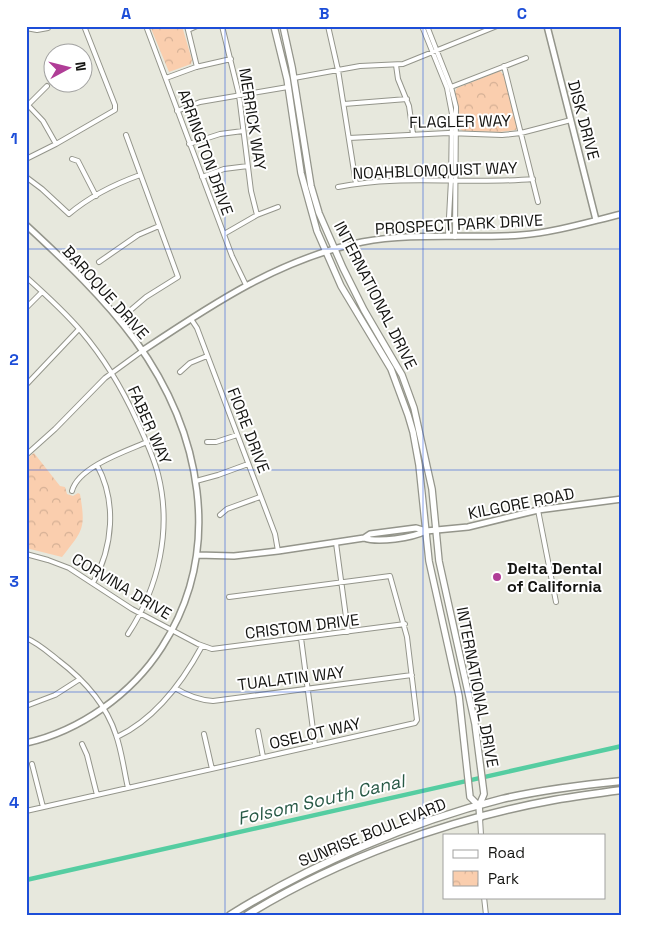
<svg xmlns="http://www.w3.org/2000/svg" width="648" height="941" viewBox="0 0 648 941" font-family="'Space Grotesk',sans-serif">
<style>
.park{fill:url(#park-crowns)}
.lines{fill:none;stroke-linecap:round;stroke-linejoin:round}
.canal{stroke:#55cda1;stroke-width:4.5}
.minor-casing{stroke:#94958b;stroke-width:6}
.tertiary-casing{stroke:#94958b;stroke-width:8}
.secondary-casing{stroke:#94958b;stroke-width:8}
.primary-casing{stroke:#94958b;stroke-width:9}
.minor{stroke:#fff;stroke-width:4}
.tertiary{stroke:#fff;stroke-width:5}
.secondary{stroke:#fff;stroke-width:5.5}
.primary{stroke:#fff;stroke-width:6}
.grid{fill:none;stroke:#1d4ed8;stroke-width:1;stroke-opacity:0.55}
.poi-dot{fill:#b03d97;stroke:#fff;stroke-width:2}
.labels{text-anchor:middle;stroke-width:4;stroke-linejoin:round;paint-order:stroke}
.street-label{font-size:16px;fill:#151512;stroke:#fff}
.poi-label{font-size:16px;font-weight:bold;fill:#151512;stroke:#fff;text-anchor:start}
.water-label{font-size:18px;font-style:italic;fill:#285946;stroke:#fff}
.neatline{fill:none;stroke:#1d4ed8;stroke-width:2}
.grid-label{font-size:16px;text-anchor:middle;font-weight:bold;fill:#1d4ed8}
</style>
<defs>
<pattern id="park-crowns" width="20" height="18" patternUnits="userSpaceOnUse" patternTransform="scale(1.25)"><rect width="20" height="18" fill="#faceae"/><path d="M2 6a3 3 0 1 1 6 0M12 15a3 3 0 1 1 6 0" fill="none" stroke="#d5b095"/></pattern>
</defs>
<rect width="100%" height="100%" fill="#e7e8dd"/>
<path class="park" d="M150,26H182L192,60L191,64L169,72Z
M500,71C509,78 514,114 518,126L516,130L499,132L463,131L460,129L455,92L457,88Z
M34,453L60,486L65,487L67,494L73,496L78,493L80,494C86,529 83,530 62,557L26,548V459Z"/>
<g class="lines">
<path class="canal" d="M26,880L622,746"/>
<g class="minor-casing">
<path id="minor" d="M146,26L232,256L246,285
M187,26L197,67
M222,26L239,95L251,191L257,215
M328,26L338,70L356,184
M422,26L447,88L452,114L451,180L448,236
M427,26L451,87L456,107L455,237
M26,28L37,30L48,28
M188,30L197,26
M396,65L398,79L409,106L413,134
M504,66L538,202
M166,78L196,67L231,59
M294,78L360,66L403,64L497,26
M451,87L526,58
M26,103L43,121L56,144
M344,104L407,99
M28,105L47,86
M177,111L200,102L288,87
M349,138L448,133L502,135L521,133L571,120
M189,144L220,134L243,131
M26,159L56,144L115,110V105L84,26
M72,159L78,161L96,196
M26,177L42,189L69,214C89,197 115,184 140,175
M202,177L224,169L248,166
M338,187C402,174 468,185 533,179
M224,234L257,215L278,207
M99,262L138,235L159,226
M26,277C45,294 64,311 81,331C104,358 122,388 137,421C145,438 153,455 158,474C172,529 159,587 128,634
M26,308L42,292
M191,319L197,328L275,534L278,551
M119,320L146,297L178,277L126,135
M180,372L190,363L207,356
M26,385L79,329
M207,442H216L237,435
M26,455L55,429L105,378L142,351
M196,481L218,475L248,464
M72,491C78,467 126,451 147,442
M538,510L556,602
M220,515L227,509L260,497
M336,543L348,632
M26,554L48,560L69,568L132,609L198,644L212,649L405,624
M93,583C113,547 117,502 97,465
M26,638C38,643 48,652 58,660C83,679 106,704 116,735C122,752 124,771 128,788
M301,638L315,745
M175,688C186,695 200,700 213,701L412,675
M26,706L55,695L80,679
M258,731L263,757
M204,734L212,769
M117,737C155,719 182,683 202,646
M82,744L87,755L97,795
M32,764L43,807
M26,811L415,723L417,720L407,637L390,576L229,597
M480,818L481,835
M484,897L486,915"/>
</g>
<g class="tertiary-casing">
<path id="tertiary" d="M547,26L596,220
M26,225C65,261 104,298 135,340C201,431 225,549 162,647C132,694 80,731 26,743
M142,351C211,305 279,259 362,242C415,232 468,239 521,235C556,232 588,222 622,214
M364,538C378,543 412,538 426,531
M197,555L234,556L278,551L364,538L370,534L416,528L426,531L468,527L538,510L622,499"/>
</g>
<g class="secondary-casing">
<path id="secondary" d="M274,26L287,79L301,173L317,231L341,286L391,369L408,415L413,432L419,465L429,561L459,696L470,797L479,806
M283,26L292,67L311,186L319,213L343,268L364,310L402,375L414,408L432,489L439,561L475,724L484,794L479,806L480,818"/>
</g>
<g class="primary-casing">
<path id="primary" d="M230,915C311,865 409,822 502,799C541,790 581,785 622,781
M247,915C338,859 449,819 554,800C577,796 599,793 622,790"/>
</g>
<use href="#minor" class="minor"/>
<use href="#tertiary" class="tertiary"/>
<use href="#secondary" class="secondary"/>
<use href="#primary" class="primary"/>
</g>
<path class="grid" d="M225,26V915M423,26V915M26,249H622M26,470H622M26,692H622"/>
<circle class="poi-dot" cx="497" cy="577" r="5"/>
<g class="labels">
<g class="street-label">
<text transform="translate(253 119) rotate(81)" y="6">MERRICK WAY</text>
<text transform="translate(584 120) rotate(75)" y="6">DISK DRIVE</text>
<text transform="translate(460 121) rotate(-1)" y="6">FLAGLER WAY</text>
<text transform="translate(206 152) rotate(70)" y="6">ARRINGTON DRIVE</text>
<text transform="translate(435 170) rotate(-2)" y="6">NOAHBLOMQUIST WAY</text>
<text transform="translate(459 224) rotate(-3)" y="6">PROSPECT PARK DRIVE</text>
<text transform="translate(106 292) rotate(48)" y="6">BAROQUE DRIVE</text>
<text transform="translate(376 295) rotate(63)" y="6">INTERNATIONAL DRIVE</text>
<text transform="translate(150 425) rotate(66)" y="6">FABER WAY</text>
<text transform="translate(249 430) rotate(69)" y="6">FIORE DRIVE</text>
<text transform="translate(521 503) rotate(-11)" y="6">KILGORE ROAD</text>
<text transform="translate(122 586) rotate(31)" y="6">CORVINA DRIVE</text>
<text transform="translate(302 626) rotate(-7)" y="6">CRISTOM DRIVE</text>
<text transform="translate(291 678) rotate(-7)" y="6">TUALATIN WAY</text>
<text transform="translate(478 687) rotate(79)" y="6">INTERNATIONAL DRIVE</text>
<text transform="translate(315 733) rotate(-13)" y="6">OSELOT WAY</text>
<text transform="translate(372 832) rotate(-22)" y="6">SUNRISE BOULEVARD</text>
</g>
<g class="poi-label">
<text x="507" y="574">Delta Dental<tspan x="507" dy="18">of California</tspan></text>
</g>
<g class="water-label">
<text transform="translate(321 800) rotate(-13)" y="6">Folsom South Canal</text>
</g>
</g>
<rect width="648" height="941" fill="none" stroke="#ffffff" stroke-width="55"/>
<rect x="443" y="834" width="162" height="65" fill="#ffffff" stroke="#a1a1a0"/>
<rect x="453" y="850" width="25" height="8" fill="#ffffff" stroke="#a1a1a0"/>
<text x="488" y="858" font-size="15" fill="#151512">Road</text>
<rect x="453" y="871" width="25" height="15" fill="url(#park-crowns)" stroke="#a1a1a0"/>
<text x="488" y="884" font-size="15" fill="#151512">Park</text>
<g transform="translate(68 68) rotate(83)"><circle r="24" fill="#ffffff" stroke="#a1a1a0"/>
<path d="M0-4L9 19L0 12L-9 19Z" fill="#b03d97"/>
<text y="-8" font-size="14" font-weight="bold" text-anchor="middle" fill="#151512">N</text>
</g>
<rect x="28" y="28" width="592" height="886" class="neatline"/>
<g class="grid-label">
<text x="126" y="19">A</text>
<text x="324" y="19">B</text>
<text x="522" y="19">C</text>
<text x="14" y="144">1</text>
<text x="14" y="365">2</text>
<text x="14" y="587">3</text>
<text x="14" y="808">4</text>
</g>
</svg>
